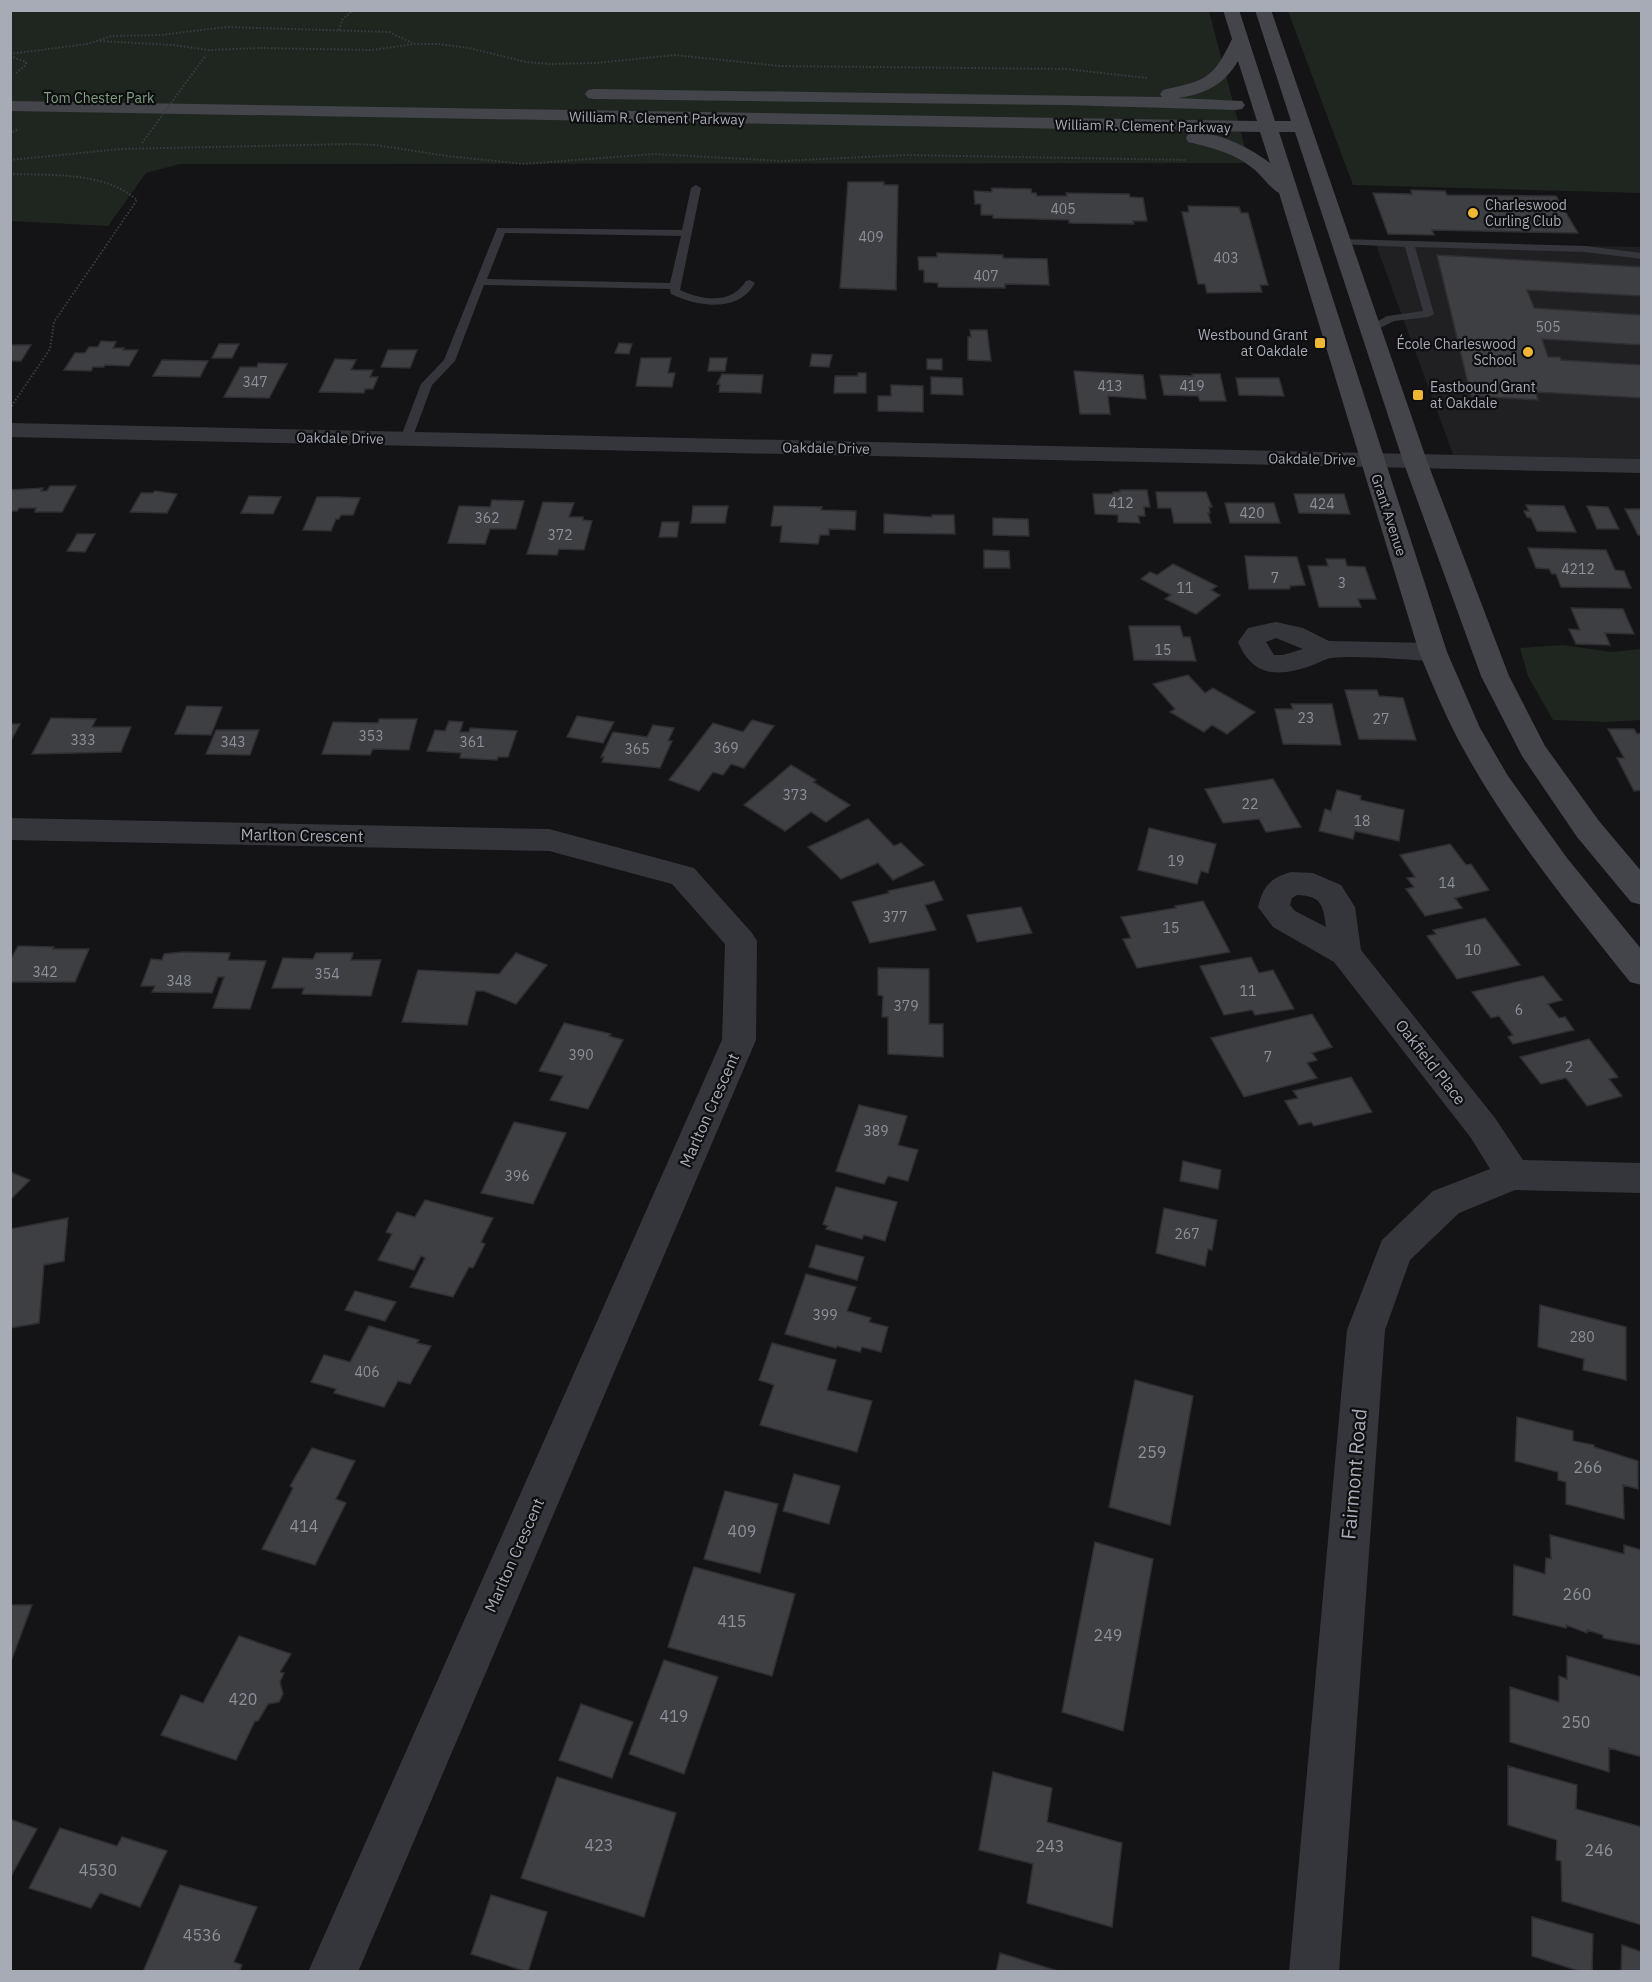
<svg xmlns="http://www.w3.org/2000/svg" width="1652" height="1982" viewBox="0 0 1652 1982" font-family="'IBM Plex Sans',sans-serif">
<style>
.built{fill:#202023}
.green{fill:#1f2620}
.building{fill:#3e3f43;stroke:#2f2e32;stroke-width:1.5}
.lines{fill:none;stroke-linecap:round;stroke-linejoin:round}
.path{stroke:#3b3d42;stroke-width:2;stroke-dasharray:1.5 2;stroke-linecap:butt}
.service{fill:#35363b;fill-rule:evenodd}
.minor{fill:#35363b;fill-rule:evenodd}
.secondary{fill:#43454b;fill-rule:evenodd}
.path-bridge{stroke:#3b3d42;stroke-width:2;stroke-dasharray:1.5 2;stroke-linecap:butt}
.poi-dot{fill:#eeb734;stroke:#0f0f11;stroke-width:2}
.labels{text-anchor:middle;stroke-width:4.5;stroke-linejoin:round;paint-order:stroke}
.far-park-label{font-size:14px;fill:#7ea181;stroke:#0f0f11}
.far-street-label{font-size:14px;fill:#a6abb6;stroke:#0f0f11}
.far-poi-label{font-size:14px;fill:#a6abb6;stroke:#0f0f11;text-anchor:start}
.number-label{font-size:14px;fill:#8c9099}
.street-label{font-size:16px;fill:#a6abb6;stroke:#0f0f11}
.near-number-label{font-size:16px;fill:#8c9099}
.near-street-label{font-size:20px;fill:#a6abb6;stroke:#0f0f11}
</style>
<rect width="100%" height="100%" fill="#141416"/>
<path class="built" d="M1375,242L1641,247V459L1454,457Z"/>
<path class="green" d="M10,11H1209L1249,163L180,164L146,173L108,226L11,221Z
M1288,11H1641V193L1353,185Z
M1563,645L1612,652L1641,649V720L1607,722L1553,720L1528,676L1520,648Z"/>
<path class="building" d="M848,182H884V185H898L896,290L840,288Z
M992,188L1031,189L1032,193H1036L1037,196H1067L1066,193L1129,194L1130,197L1143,198L1147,221H1133L1134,224L1069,223V220L993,218V215H981V204H975L974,191L992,192Z
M1411,190L1445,191L1447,195L1556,196L1578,233L1432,230L1434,235L1388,234L1373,193L1412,194Z
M1188,206L1239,207L1241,213H1248L1268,285H1260L1262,292L1207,293L1205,284H1198L1182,212H1189Z
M937,253L1003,255V258L1047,259L1049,285L1005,284V288L938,287V283L924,282V270H919L918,257H937Z
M1437,255L1642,267V296L1527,290L1534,308L1642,315V345L1542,339L1548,357H1560L1561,360L1642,365V398L1536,392L1538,400L1471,396Z
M970,330H987L991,361L968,360V337H971Z
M101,341L116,342L113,348H124L123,350H138L129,366L105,365L104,367H93L91,371L64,370L75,353H85L89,347H98Z
M619,343L632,344L629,354L615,353Z
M219,344H239L232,358H212Z
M10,345H31L21,361H10Z
M388,350H417L410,368L381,367Z
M812,354L832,355L829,367L810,366Z
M641,358H671L668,373H675L672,387L636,386Z
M710,358H727L725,371H708Z
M335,359L356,360L351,370H373L370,377H378L373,389H365L364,393L319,392Z
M927,359H942V370L927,369Z
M162,360L208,361L200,377L153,376Z
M258,363L287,364L269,398L224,397L240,367H257Z
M1074,371L1143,375L1146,399L1108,396L1110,414H1080Z
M858,373H866V393H834L835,376H858Z
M722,374L763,375L761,393L719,392L720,384H717Z
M1192,374H1220L1226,401H1200L1198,396L1164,395L1160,375L1193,376Z
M931,377L962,378L963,395L931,394Z
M1236,378H1279L1284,396L1239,395Z
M891,385L923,386V412L878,411V396H891Z
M50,486H76L62,512H35L36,508H19L17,511H10V490L43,488L41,491H47Z
M1120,490H1147L1150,507H1144L1145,516H1138L1140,523L1118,522V515L1095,514L1093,494H1113V492H1120Z
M155,491L177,494L167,513L130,512L141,493H153Z
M1156,492H1206L1212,507H1209L1210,513H1208L1211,523H1174L1171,508H1158Z
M1294,494H1344L1350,514L1299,513Z
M249,496L281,497L273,514L241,513Z
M317,497H339L360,498L353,515H341L339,519H336L331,531L303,530Z
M492,500L524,501L516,529H490L485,544L448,543L459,506L490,507Z
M543,502L574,503L569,517H583V520L592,521L584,550L559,549L557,555L527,554Z
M1225,503H1274L1280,523H1230Z
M1526,505L1564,506L1576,532L1537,531L1531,518L1527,517L1524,511H1529Z
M693,506H728L725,523H691Z
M774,506L822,507L821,510L856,511L855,530L829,529V535H820L818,544L780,542L782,526H771Z
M1587,506L1608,507L1619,529H1597Z
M1625,509H1642V535H1638Z
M884,514L932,517V515H954L955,534L884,533Z
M993,518L1028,519L1029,536L993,535Z
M662,522H679L677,537H659Z
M77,534H95L85,552L67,551Z
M1528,548L1606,550L1615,570L1624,571L1631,588L1561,587L1556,574H1552L1549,569L1536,568Z
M984,550L1009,551L1010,568H984Z
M1245,556L1297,557L1305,585L1290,586V589H1249Z
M1326,559H1345L1347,566L1365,567L1376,599H1358L1361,607H1319L1308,566H1328Z
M1173,564L1217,586L1211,590L1220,595L1196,614L1165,599L1171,595L1141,579L1150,572L1157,575Z
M1571,608L1623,609L1634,634L1605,633L1610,645L1576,644L1569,629L1580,630Z
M1129,626H1180L1183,637H1190L1196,661L1134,660Z
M1188,675L1205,693L1213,688L1255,712L1227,734L1212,725L1204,732L1170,712L1175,709L1153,684Z
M1345,690H1377L1379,696L1403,698L1416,740L1359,739Z
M1291,704H1332L1341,745L1283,744L1275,709H1293Z
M187,706L222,707L211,735L175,734Z
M577,716L614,722L603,743L567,737Z
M51,718L96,719L92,727H131L121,752L32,754Z
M379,719H417L409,750L373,749L370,755L322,754L333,722L378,723Z
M752,720L774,726L744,768L731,764L723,775L713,772L699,791L669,780L713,723L743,732Z
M449,721L463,722L460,732H469L470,728L517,731L508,757H498L497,760L460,758L461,753L427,751L435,730L445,731Z
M10,724H20L10,742Z
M653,725L674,728L668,741H672L660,768L602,762L604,757H601L613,732L647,737Z
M1608,729H1634L1637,734L1642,733V790L1634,791L1617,758H1624Z
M216,730H259L250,755L206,754Z
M791,765L816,780L813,782L850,805L826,822L811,812L785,831L744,805Z
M1273,779L1301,827L1266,832L1259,819L1223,823L1205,789Z
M1337,790L1361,796L1360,800L1404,810L1399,841L1355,831L1353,839L1319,831L1325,809L1331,811Z
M868,819L894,846L901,843L924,865L893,880L878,863L841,879L808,847Z
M1149,828L1216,844L1208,873L1201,871L1197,884L1138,870Z
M1450,844L1466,865L1471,864L1489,890L1455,898L1462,908L1425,916L1406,889L1414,887L1407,878L1415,877L1400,855Z
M934,881L943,900L925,905L936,930L870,943L852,902L889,893L888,891Z
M1203,901L1230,952L1137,968L1123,939L1131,938L1121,917L1176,908L1175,906Z
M1021,907L1032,933L977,942L967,915Z
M1485,918L1520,965L1457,979L1427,936L1436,934L1433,930Z
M18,946L54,947L53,949H89L75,982H10V961Z
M183,952L230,953L228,960L266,961L250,1009L213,1008L224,977H218L212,993L152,992L155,986H141L151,959L162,960L164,954Z
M316,953H353L351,960H381L371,996L302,994L304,988H272L283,958L313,959Z
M516,953L547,965L516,1004L484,991H476L467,1025L402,1022L418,970L499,974Z
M1251,957L1259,973L1273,970L1294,1009L1255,1015L1252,1010L1224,1015L1200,966Z
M878,968L929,969V1024H943V1057L888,1054V1017H882L883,996L878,995Z
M1543,976L1562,1000L1548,1004L1559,1018L1565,1017L1574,1030L1513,1044L1508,1037L1513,1035L1499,1016L1491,1018L1472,992Z
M1312,1014L1332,1047L1312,1053L1317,1060L1307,1063L1317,1078L1244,1097L1211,1038Z
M564,1023L611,1034L609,1036L623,1040L588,1109L550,1100L563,1076L539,1071Z
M1589,1039L1618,1077L1609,1079L1622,1096L1587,1106L1566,1078L1541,1084L1520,1057Z
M1351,1077L1372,1112L1314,1126L1311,1122L1299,1125L1285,1101L1298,1098L1293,1091Z
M859,1105L907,1116L898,1145L918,1150L908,1181L888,1176L884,1184L836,1171Z
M514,1122L566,1133L533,1204L481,1193Z
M1183,1161L1221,1170L1218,1189L1180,1181Z
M10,1172L30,1180L10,1200Z
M836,1187L897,1202L885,1241L864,1235L862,1239L826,1229L828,1226L823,1224Z
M425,1200L493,1218L481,1242L485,1244L473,1268L469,1267L453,1297L410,1287L425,1258L421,1256L414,1270L378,1260L392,1234L386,1232L397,1212L415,1217Z
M1164,1208L1217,1220L1212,1250L1208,1249L1205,1266L1156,1253Z
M68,1218L64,1261L44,1265L39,1323L10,1328V1229Z
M816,1245L864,1257L857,1280L809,1267Z
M806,1274L856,1287L847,1311L871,1318L869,1322L888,1327L881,1352L862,1347L860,1352L837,1346L836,1348L785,1334Z
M355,1291L396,1302L385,1321L345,1310Z
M1540,1305L1626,1327V1380L1583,1370L1584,1359L1538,1347Z
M369,1326L419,1340L417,1343L431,1346L410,1384L398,1381L384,1407L334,1393L336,1389L311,1382L324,1355L350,1362Z
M772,1343L836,1360L827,1390L872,1401L857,1452L760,1425L774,1385L759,1380Z
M1135,1380L1193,1396L1170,1525L1109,1507Z
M1517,1417L1573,1431V1441L1594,1445V1447L1638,1461V1489L1623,1485L1624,1519L1566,1504V1482L1558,1480V1472L1515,1461Z
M312,1448L355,1461L336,1499L346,1503L315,1565L262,1549L293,1488L290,1486Z
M794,1474L840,1486L829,1524L783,1511Z
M725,1491L778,1504L760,1573L704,1559Z
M1550,1535L1624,1554V1545L1642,1550V1645L1603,1638V1635L1587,1630V1633L1566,1625V1628L1513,1615L1514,1565L1545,1574L1546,1558L1551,1559Z
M1095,1542L1153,1559L1123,1731L1062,1712Z
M694,1567L795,1594L772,1676L668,1647Z
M10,1605H32L10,1664Z
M239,1636L291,1654L280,1672L284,1673L280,1682L283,1694L279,1702L268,1704L258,1721H255L236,1760L161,1735L181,1695L203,1703Z
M1567,1656L1642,1677V1757L1609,1748V1772L1510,1742V1687L1559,1702V1676L1567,1679Z
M664,1660L718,1677L684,1774L629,1754Z
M581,1704L633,1722L612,1778L559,1760Z
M1508,1766L1577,1785L1576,1809L1642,1827V1925L1562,1901L1561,1861L1556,1860L1557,1840L1508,1825Z
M993,1772L1052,1788L1047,1822L1122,1843L1112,1927L1027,1903L1033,1864L979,1850Z
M557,1777L676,1813L644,1917L521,1878Z
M10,1819L37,1829L10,1878Z
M60,1828L117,1846L122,1837L167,1851L140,1907L100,1893L91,1908L29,1888Z
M180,1885L257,1907L234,1962L242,1965L239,1972H143Z
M491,1895L547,1912L528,1972L471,1954Z
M1532,1917L1593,1934L1592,1972H1582L1532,1956Z
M1622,1945L1642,1952V1972H1621Z
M1000,1953L1061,1972H996Z"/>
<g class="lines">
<path class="path" d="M339,30L342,20L353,10
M100,41L173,45L209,50L259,48L372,50L413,44H438L469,48L526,62L550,64L596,63L674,55L780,66L1066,69L1147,78
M10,54L87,44L112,36L161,35L226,27L389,32L412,43
M10,56L26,62V65L16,73
M10,134L19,128
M10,160L121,149L350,144L376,145L447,156L524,164L654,154L782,161L907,155L1186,160
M10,174C50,175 106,172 137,200L54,322L50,349L11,407"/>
<path class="service" d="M696,185L701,188L680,290C703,301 732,304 746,281L750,280L755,283C739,313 698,307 671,294L670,289L484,285L455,361L432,385L412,439L410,442H402L400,439L421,384L444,360L497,228L682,230L691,188ZM505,233L681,236L670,283L487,279Z
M1342,239L1585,246L1642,253V259L1585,252L1415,247L1434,314L1429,317L1394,321L1372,332L1368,331V327L1387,316L1423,311L1405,247L1338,244V240Z"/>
<path class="minor" d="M10,423L1642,459V473L10,437Z
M1276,622L1303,628L1329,641L1433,643L1443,646L1447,652L1443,658L1433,661C1403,660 1360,655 1331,658C1324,659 1317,664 1310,666C1278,677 1253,677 1238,642L1248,628ZM1276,638L1303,649L1283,655H1274L1266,642Z
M10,818L549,829L694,868L752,933L757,941L756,1040L358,1972H308L722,1040L725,944L672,884L549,851L10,840Z
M1291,872L1313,873L1341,885L1355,907L1361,950L1495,1118L1523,1160L1642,1163V1193L1515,1190L1459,1213L1410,1260L1385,1330L1339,1972H1289L1347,1330L1382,1240L1433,1191L1490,1169L1471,1138L1334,962L1273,927L1258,907C1263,886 1270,878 1291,872ZM1297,895C1322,896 1323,905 1326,927L1295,911L1290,905L1292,898Z"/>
<path class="secondary" d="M1223,10H1239L1275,121H1291L1255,10H1271L1427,461L1509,676L1545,746L1599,821L1642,872V905L1631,902L1577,837L1522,756L1481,676L1403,461L1295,132H1279L1447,652L1480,728L1508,776L1567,858L1642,950V985L1630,982C1571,908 1511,835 1465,752C1447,720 1433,686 1419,652L1279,193C1270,188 1263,177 1255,170C1235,153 1213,148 1188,142L1186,138L1188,134C1212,128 1251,148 1270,163L1260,132L10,111V101L1257,121L1238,61C1224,85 1205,94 1178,98L1242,101L1245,105L1242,109L1236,110L1065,105L594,99L588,98L585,94L588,90L594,89L1162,97L1160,94L1163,90C1205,80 1212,81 1232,39Z"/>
<path class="path-bridge" d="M142,143L206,55"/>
</g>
<g class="poi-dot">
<circle cx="1473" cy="213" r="6"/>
<rect x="1314" y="337" width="12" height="12" rx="3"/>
<circle cx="1528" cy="352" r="6"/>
<rect x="1412" y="389" width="12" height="12" rx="3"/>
</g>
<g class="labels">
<g class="far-park-label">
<text x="99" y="103">Tom Chester Park</text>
</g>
<g class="far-street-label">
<text transform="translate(657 118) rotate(1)" y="5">William R. Clement Parkway</text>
<text transform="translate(1143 126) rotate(1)" y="5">William R. Clement Parkway</text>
<text transform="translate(340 438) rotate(1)" y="5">Oakdale Drive</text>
<text transform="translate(826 448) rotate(1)" y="5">Oakdale Drive</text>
<text transform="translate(1312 459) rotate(1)" y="5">Oakdale Drive</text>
<text transform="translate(1389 515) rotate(72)" y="5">Grant Avenue</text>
</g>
<g class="far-poi-label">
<text x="1485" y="210">Charleswood<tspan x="1485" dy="16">Curling Club</tspan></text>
<text x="1308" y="340" text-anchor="end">Westbound Grant<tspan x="1308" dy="16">at Oakdale</tspan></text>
<text x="1516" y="349" text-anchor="end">École Charleswood<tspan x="1516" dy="16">School</tspan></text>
<text x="1430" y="392">Eastbound Grant<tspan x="1430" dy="16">at Oakdale</tspan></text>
</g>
<g class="number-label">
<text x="1063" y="214">405</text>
<text x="871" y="242">409</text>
<text x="1226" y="263">403</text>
<text x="986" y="281">407</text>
<text x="1548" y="332">505</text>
<text x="255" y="387">347</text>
<text x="1110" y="391">413</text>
<text x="1192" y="391">419</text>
<text x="1121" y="508">412</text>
<text x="1322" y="509">424</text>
<text x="1252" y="518">420</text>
<text x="487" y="523">362</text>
<text x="560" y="540">372</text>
<text x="1578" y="574">4212</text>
<text x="1275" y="583">7</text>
<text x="1342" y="588">3</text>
<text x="1185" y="593">11</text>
<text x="1163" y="655">15</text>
<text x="1306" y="723">23</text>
<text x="1381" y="724">27</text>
<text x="371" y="741">353</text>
<text x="83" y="745">333</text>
<text x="233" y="747">343</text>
<text x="472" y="747">361</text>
<text x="726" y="753">369</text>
<text x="637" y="754">365</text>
<text x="795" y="800">373</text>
<text x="1250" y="809">22</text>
<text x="1362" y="826">18</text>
<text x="1176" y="866">19</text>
<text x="1447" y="888">14</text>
<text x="895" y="922">377</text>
<text x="1171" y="933">15</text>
<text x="1473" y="955">10</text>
<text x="45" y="977">342</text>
<text x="327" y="979">354</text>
<text x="179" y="986">348</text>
<text x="1248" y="996">11</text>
<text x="906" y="1011">379</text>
<text x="1519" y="1015">6</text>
<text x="581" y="1060">390</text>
<text x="1268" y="1062">7</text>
<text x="1569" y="1072">2</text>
<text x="876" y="1136">389</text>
<text x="517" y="1181">396</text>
<text x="1187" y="1239">267</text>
<text x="825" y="1320">399</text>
<text x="1582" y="1342">280</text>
<text x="367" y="1377">406</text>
</g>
<g class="street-label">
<text transform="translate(302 835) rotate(1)" y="6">Marlton Crescent</text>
<text transform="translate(1431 1062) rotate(52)" y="6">Oakfield Place</text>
<text transform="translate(709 1110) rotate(-66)" y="6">Marlton Crescent</text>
<text transform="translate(514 1555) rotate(-66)" y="6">Marlton Crescent</text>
</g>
<g class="near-number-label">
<text x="1152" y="1458">259</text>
<text x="1588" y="1473">266</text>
<text x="304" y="1532">414</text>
<text x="742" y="1537">409</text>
<text x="1577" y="1600">260</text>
<text x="732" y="1627">415</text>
<text x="1108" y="1641">249</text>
<text x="243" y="1705">420</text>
<text x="674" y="1722">419</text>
<text x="1576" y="1728">250</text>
<text x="599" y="1851">423</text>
<text x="1050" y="1852">243</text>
<text x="1599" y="1856">246</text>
<text x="98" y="1876">4530</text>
<text x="202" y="1941">4536</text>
</g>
<g class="near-street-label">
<text transform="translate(1354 1474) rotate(-85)" y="7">Fairmont Road</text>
</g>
</g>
<rect width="1652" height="1982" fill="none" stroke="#a6abb6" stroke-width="24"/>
</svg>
